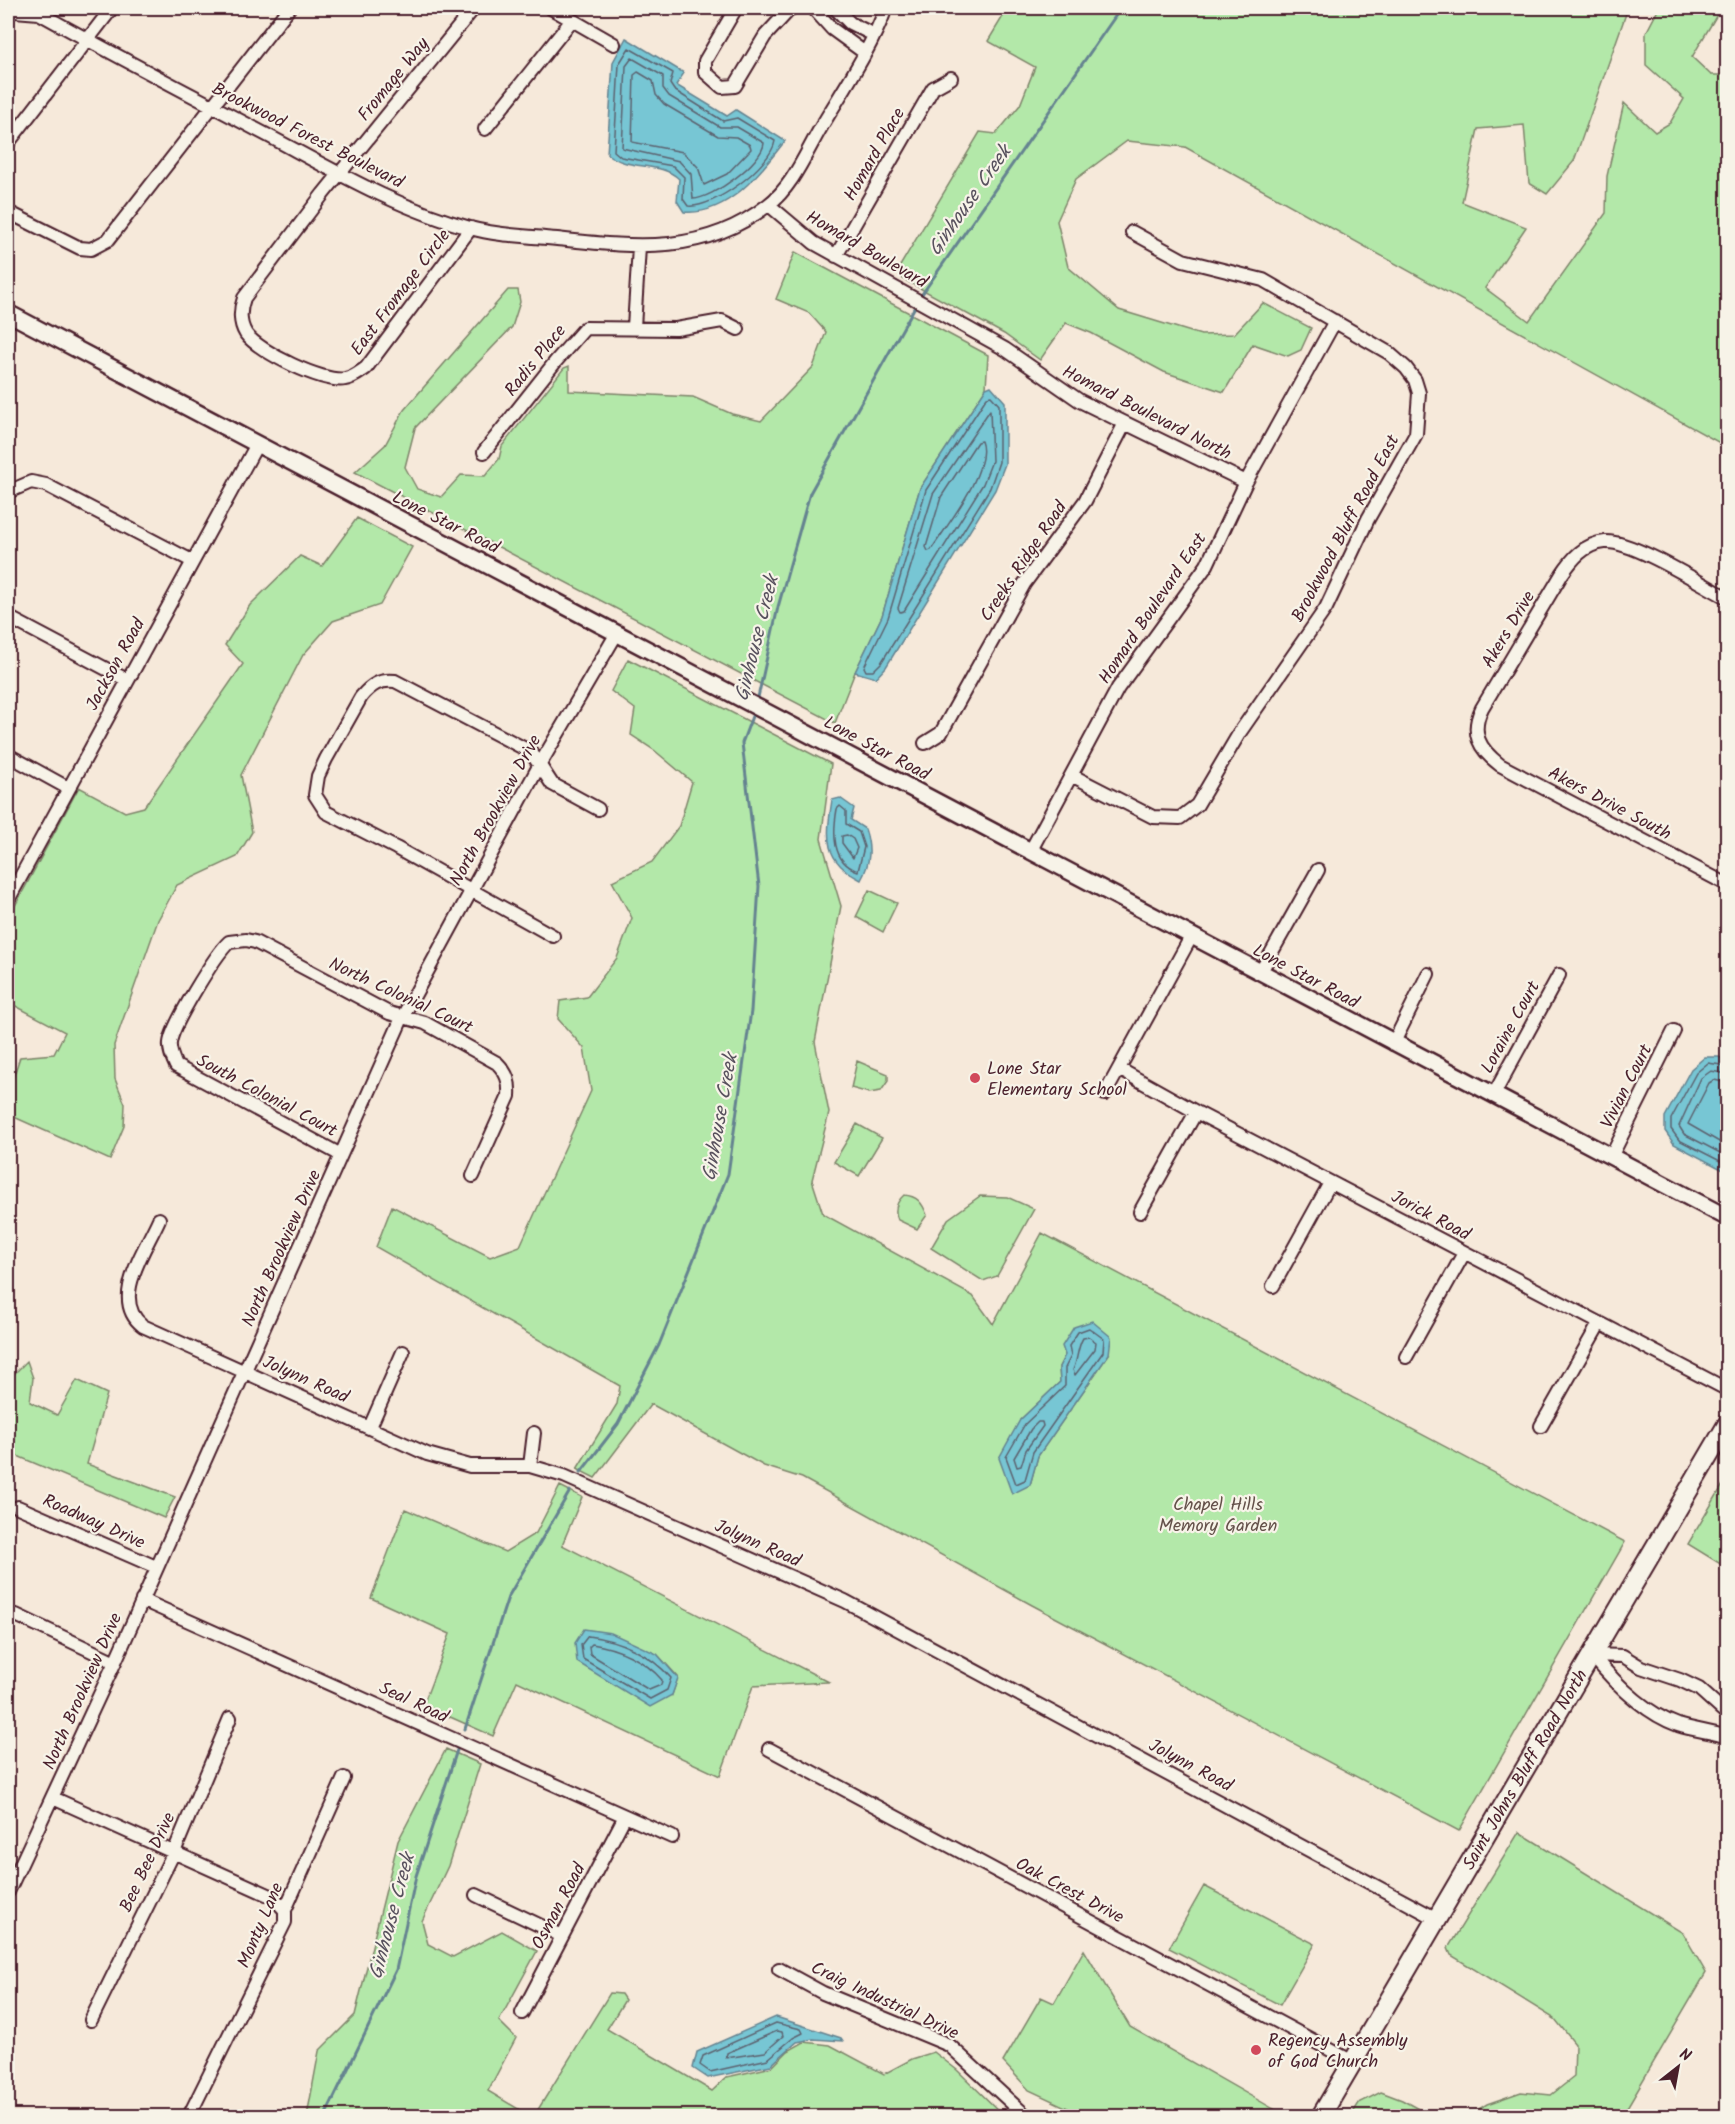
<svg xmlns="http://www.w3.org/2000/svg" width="1735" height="2124" viewBox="0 0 1735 2124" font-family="Kalam,sans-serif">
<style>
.green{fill:#b3e8a9;stroke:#7e846a;stroke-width:1.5;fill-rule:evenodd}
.water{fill:#77c6d4;stroke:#658390;stroke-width:1.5}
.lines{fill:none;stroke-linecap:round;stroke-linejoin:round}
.shore{stroke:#5c626f;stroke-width:1.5}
.stream{stroke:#658390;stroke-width:3}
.minor-casing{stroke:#4a1f2b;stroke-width:16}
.tertiary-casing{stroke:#4a1f2b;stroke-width:20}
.secondary-casing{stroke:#4a1f2b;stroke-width:22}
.minor{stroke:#f7f3e8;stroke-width:12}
.tertiary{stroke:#f7f3e8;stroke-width:15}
.secondary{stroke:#f7f3e8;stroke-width:18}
.poi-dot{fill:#d1495b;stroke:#f7f3e8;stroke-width:2}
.labels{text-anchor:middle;stroke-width:4.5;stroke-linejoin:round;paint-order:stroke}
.street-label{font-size:18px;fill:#4a1f2b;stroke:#f7f3e8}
.poi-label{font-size:18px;fill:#4a1f2b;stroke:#f7f3e8;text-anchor:start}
.park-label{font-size:18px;fill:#64514a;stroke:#f7f3e8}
.water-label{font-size:20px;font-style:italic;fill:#58515e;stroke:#f7f3e8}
</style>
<rect width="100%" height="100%" fill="#f6e9da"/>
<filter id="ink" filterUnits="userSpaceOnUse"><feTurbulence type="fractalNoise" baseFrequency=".0167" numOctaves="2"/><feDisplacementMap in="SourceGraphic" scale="12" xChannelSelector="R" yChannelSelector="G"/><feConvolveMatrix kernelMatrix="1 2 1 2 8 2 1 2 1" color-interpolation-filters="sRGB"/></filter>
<g filter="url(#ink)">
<path class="green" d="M1008,8H1628L1574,161L1547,194L1529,183L1524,125L1478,129L1462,202L1526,227L1485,288L1529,321L1606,213L1607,176L1624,103L1655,132L1670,123L1684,99L1646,65V33L1659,8H1721L1692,57L1711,75H1727V447L1185,147L1127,141L1076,179L1057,221L1068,267L1119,310L1201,335L1234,334L1263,303L1311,328L1301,350L1288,356L1253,344L1224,392L1164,372L1091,333L1066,323L1040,360L1004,334L903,279L897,271L980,132L996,134L1020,105L1035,67L988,41Z
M795,252L988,355L986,388L920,488L882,616L855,672L835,723L355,472L385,445L404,410L508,290H518L520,302L512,327L415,428L405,467L417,489L441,497L461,475L485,476L499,459L502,446L564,368L569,366V391L693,397L732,414L761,421L813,367L826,332L809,313L776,299Z
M357,518L412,547L380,605L333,621L303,655L241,775L252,832L237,857L177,885L158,920L114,1045L115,1079L125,1104L124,1126L110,1160L14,1117L12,1081L20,1057L54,1054L65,1032L8,1002V919L79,787L125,812L144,807L243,664L225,645L250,605L300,556L322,566Z
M628,659L831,764L821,839L841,906L815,1042L829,1113L812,1180L823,1214L973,1296L993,1324L1042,1233L1625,1542L1459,1831L1032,1605L802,1478L764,1466L651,1404L595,1478L577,1469L617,1404L620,1386L376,1247L392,1206L490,1257L520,1246L591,1091L584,1048L558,1019L560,1001L587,997L617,958L632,918L612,881L652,862L679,826L692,782L654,750L631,735L635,709L611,691ZM1109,1354L1038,1456L1030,1485L1020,1420L1060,1382L1059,1367L1065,1355Z
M869,890L897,903L883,932L856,917Z
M857,1061L888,1074V1081L881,1091L869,1093L851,1088Z
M857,1124L882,1138L859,1176L834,1162Z
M904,1195C917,1196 922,1202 927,1215L917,1229L898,1220C894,1211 896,1202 904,1195Z
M980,1196L1007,1197L1034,1209L997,1276L983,1281L931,1248L948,1219Z
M27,1361L33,1378L30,1402L57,1415L77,1380L107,1394L87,1464L175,1497L164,1518L8,1452V1380Z
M1727,1478L1728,1568H1727L1688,1544Z
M560,1486L582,1497L562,1545L829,1682L753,1686L720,1776L517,1681L493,1736L423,1705L450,1634L371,1598L405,1509L505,1552L536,1533ZM657,1654L678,1677L672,1695Z
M446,1749L480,1764L448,1866L422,1921L428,1944L453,1957L502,1931L537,1951L499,2021L516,2038L488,2091L530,2116H307L319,2051L355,2015L398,1841Z
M1519,1832L1683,1933L1706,1973L1622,2116H1468L1487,2104L1521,2092L1551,2095L1574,2077L1575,2044L1555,2019L1451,1955L1448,1948Z
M1204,1886L1315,1944L1280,2005L1169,1948Z
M1084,1950L1130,2027L1286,2116H1075L1072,2110L1029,2090L1003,2062L1041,1997L1054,2003Z
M610,1993L621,1994L625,2000L607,2029L712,2091L727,2077L772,2067L788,2051L804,2042L830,2045L884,2074L912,2059L934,2052L957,2070L1004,2116H534Z
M1381,2092L1402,2100L1431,2116H1351L1359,2103Z"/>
<path class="water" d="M626,38L684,73L676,85L727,116L736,110L785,141C761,172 728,216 684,212L677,201L679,179C661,161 629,171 607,154L613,62Z
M991,386L1005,402V464L995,490L886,667L876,678L855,672L882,616L920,488L986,388Z
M840,798L854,808L851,820L865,829C871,847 871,862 861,880C823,861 826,838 832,800Z
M1705,1057H1719L1727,1061V1172L1674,1144L1665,1131V1117L1691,1069Z
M1092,1321L1111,1337L1109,1354L1038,1456L1030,1485L1012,1494L999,1458L1020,1420L1060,1382L1059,1367L1065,1355L1062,1346L1074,1327Z
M584,1629L611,1633L657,1654L678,1678L672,1695L650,1707L577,1662L575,1643Z
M776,2017L841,2038L843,2041L813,2039L797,2042L771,2065L708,2078L693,2068L697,2052Z"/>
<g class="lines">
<path class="shore" d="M629,48L673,73L670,84L674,90L723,121L737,118L775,141C771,166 713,209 688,206L683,199L684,177L673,166L621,157L614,151L619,64Z
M632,58L663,76V88L669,96L720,127H737L764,143C763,162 712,199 693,199L691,174L679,161L622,148L626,66Z
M638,72L653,81L656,95L664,104L718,136L736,137L750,145L751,149L727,174L704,185L698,167L683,152L632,142L634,75Z
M991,396L999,405V462L990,488L881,663L873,671H866L864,667L888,618L926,490L987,397Z
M990,410L992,461L983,484L904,611L900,612L898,608L933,494Z
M981,441C992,469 947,525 931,550L928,551L926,547L941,497L977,442Z
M840,806L846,811V824L859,832L864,847L858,871C831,862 833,832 837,809Z
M847,835L853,839L857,848L853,858L842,843V836Z
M1728,1066L1708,1063L1696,1073L1671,1119V1129L1679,1140L1728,1165
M1728,1074L1711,1071L1701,1078L1679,1126L1684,1134L1728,1157
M1728,1083L1714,1080L1709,1083L1688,1124L1728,1147
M1089,1328L1104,1339L1103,1352L1033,1452L1025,1480L1016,1484L1006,1457L1025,1424L1065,1386V1368L1071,1356L1069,1346L1078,1332Z
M1089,1337L1096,1342L1095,1349L1075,1375L1073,1370C1078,1359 1077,1348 1083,1338Z
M1038,1422H1042L1043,1426L1026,1450L1021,1466L1017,1467L1014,1458L1031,1429Z
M588,1636C620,1640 650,1654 671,1678L667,1690L650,1699L583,1659L581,1645Z
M592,1644C618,1648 645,1660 662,1680L661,1685L649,1690L590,1654L589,1647Z
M776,2023L801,2029L803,2033L793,2038L768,2059L710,2072L700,2065L703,2056Z
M777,2031L782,2032L783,2036L765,2052L726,2058L727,2053Z"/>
<path class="stream" d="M920,297L1121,8
M757,702L778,607L810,493L917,303
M581,1472L618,1424L659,1345L728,1174L751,1011L759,886L742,743L754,711
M465,1729L508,1597L570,1491
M325,2116L396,1970L416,1876L457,1750"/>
<g class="minor-casing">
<path id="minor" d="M8,8L15,11L39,13
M35,8L39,13C114,55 190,94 265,134C331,169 398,209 470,228C498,236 529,236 557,239C633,247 703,256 768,205C792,187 805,155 820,129C843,90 870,51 886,8
M551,8L614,44
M736,8L705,61V72L722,87L735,86L765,36L791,8
M813,8L832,29L865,53
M835,8L850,23L874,35
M485,129L572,20
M8,143L112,8
M769,205L814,243L1005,349L1080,401L1246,482
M8,212L80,248L91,249L108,240L289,8
M471,228L366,368C360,372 353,378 345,379C323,383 259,352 246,334C239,323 240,309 244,298L323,194L474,8
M836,256L933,88L951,78
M634,327L639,247
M484,452L556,361L585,328L676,329L722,321L738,329
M8,492L31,482L46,485L192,561
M1728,598C1701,584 1632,540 1605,542C1584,544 1572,559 1562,574L1482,708C1470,733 1479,749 1500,765L1728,885
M8,617L127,680
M925,743L941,733L1024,584L1085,501L1125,423
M8,755L68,788
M1073,776L1153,817L1180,818L1197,805L1240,732L1326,608L1368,519L1416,434L1419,393L1415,380L1406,368L1389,353L1263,280L1183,260L1132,232
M1031,850L1118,688L1207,565L1246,482L1335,321
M8,900L256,446
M553,936L396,848L326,812L315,795L318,776L326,759L361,697C371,685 380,679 395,681L531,752L552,784L598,809
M1260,973L1318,870
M1393,1044L1428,974
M1119,1069L1196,1112L1728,1390
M1105,1094L1191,937
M1493,1096L1559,975
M341,1155L176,1066C173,1059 169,1051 170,1043C172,1025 215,955 229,942L246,940L255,942L389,1013L425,1023L497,1063C507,1073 510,1082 509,1096L473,1176
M1611,1157L1674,1031
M1140,1212L1196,1112
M159,1219C145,1251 109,1300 143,1326L427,1454L470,1466H530L564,1476L845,1601L1437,1919
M1273,1286L1330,1183
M1406,1357L1464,1253
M1541,1426L1599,1324
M370,1427L403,1352
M530,1466L534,1433
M18,1507L156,1567
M142,1600L672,1837
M16,1615L115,1662
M1592,1655C1614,1682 1644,1713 1678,1725C1694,1730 1711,1732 1728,1737
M1592,1655L1623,1656L1641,1667L1680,1680L1699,1689L1728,1715
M769,1749L1353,2062
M53,1798L273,1897L285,1910
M8,1892L115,1662L402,1018L539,766L617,633
M476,1895L562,1936
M779,1969L823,1993L949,2045L1026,2116
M522,2013L625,1816
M91,2020L174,1852L230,1718
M189,2116L285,1922V1910L344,1778"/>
</g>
<g class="tertiary-casing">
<path id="tertiary" d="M8,313L1728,1218"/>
</g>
<g class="secondary-casing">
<g id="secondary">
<path id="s1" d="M1321,2116L1728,1423"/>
</g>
</g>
<use href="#minor" class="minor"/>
<use href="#tertiary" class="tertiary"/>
<use href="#secondary" class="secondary"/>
</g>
</g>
<g class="poi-dot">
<circle cx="975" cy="1078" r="6"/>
<circle cx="1256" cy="2050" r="6"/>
</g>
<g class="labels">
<g class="street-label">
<text transform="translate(393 79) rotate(-51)" y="6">Fromage Way</text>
<text transform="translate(308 135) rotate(27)" y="6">Brookwood Forest Boulevard</text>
<text transform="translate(874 154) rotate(-60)" y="6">Homard Place</text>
<text transform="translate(867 249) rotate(30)" y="6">Homard Boulevard</text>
<text transform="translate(400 292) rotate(-53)" y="6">East Fromage Circle</text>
<text transform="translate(535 360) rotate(-51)" y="6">Radis Place</text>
<text transform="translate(1147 412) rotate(27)" y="6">Homard Boulevard North</text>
<text transform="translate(446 522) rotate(27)" y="6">Lone Star Road</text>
<text transform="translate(1345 528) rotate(-62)" y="6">Brookwood Bluff Road East</text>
<text transform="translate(1023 561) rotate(-56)" y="6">Creeks Ridge Road</text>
<text transform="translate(1152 608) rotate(-56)" y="6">Homard Boulevard East</text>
<text transform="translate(1508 629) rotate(-59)" y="6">Akers Drive</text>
<text transform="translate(115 664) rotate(-61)" y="6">Jackson Road</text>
<text transform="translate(877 748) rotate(28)" y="6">Lone Star Road</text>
<text transform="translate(1610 803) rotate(28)" y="6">Akers Drive South</text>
<text transform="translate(495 810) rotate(-61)" y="6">North Brookview Drive</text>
<text transform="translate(1306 976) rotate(28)" y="6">Lone Star Road</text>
<text transform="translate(401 995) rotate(25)" y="6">North Colonial Court</text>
<text transform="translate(1510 1027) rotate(-61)" y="6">Loraine Court</text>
<text transform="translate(1626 1086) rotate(-63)" y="6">Vivian Court</text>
<text transform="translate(267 1095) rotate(28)" y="6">South Colonial Court</text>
<text transform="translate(1431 1215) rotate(28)" y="6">Jorick Road</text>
<text transform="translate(281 1248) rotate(-66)" y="6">North Brookview Drive</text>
<text transform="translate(306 1379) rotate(24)" y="6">Jolynn Road</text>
<text transform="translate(94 1521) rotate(24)" y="6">Roadway Drive</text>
<text transform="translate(758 1543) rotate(24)" y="6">Jolynn Road</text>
<text transform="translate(82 1691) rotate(-66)" y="6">North Brookview Drive</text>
<text transform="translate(414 1702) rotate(25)" y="6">Seal Road</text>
<text transform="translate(1191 1765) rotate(28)" y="6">Jolynn Road</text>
<text dy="6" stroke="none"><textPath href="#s1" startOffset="402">Saint Johns Bluff Road North</textPath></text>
<text transform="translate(147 1862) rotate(-65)" y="6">Bee Bee Drive</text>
<text transform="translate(1070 1890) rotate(28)" y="6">Oak Crest Drive</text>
<text transform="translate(558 1906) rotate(-62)" y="6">Osman Road</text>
<text transform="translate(260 1925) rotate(-67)" y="6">Monty Lane</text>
<text transform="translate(885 2000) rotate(25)" y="6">Craig Industrial Drive</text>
</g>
<g class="poi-label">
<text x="987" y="1074">Lone Star<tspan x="987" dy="21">Elementary School</tspan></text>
<text x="1268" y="2046">Regency Assembly<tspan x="1268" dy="21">of God Church</tspan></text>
</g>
<g class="park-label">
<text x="1218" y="1510">Chapel Hills<tspan x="1218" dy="21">Memory Garden</tspan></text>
</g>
<g class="water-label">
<text transform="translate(969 200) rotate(-55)" y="7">Ginhouse Creek</text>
<text transform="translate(756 638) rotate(-76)" y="7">Ginhouse Creek</text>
<text transform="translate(719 1117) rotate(-80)" y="7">Ginhouse Creek</text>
<text transform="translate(391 1916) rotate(-75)" y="7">Ginhouse Creek</text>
</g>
</g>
<rect width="1735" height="2124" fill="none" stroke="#f7f3e8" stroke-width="30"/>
<rect x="15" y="15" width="1705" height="2094" fill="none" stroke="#4a1f2b" stroke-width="2" filter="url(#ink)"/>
<g transform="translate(1678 2067) rotate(31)" stroke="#f7f3e8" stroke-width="4.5" paint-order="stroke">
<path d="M0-4.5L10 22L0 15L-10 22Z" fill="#4a1f2b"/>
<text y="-9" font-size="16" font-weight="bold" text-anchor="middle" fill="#4a1f2b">N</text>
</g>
</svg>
